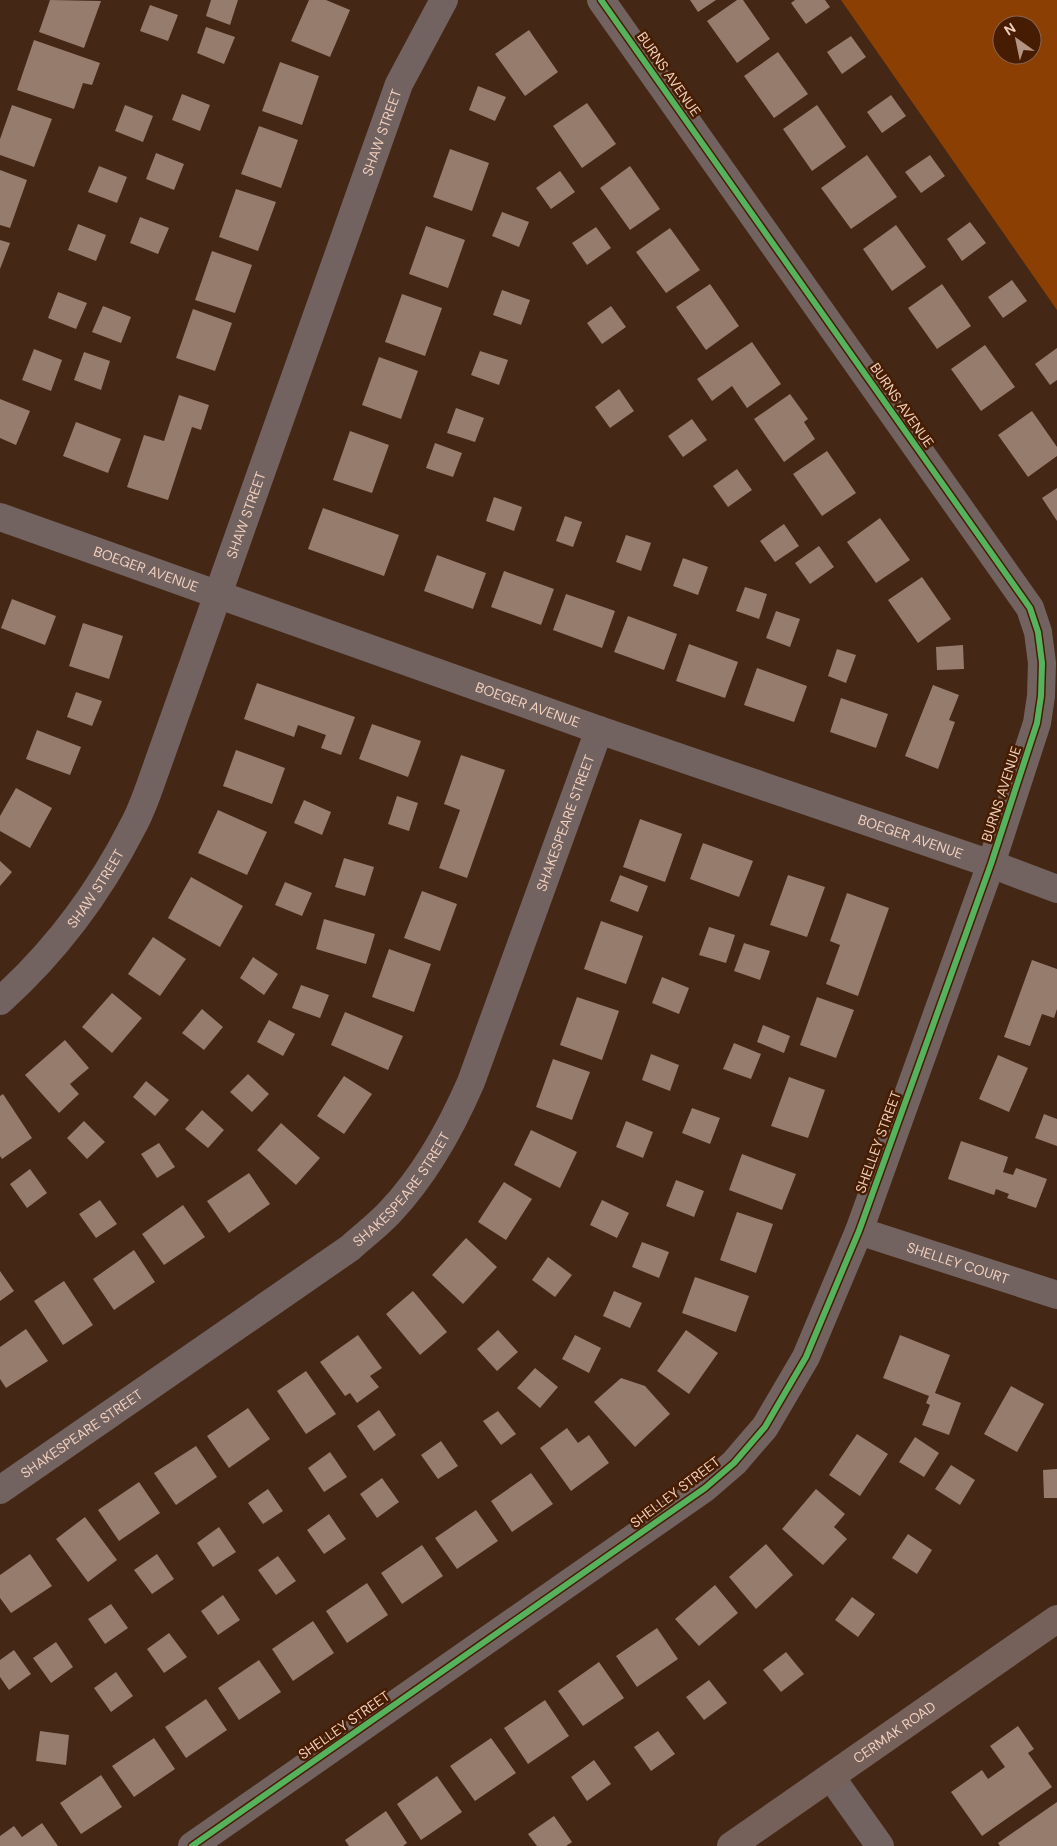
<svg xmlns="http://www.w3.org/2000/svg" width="1057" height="1846" viewBox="0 0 1057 1846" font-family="'DM Sans',sans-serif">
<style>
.green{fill:#8c3f03;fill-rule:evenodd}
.building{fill:#967c6d}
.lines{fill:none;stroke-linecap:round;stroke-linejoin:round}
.minor{stroke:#726260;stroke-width:28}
.major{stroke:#75605a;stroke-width:28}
.cycleway-casing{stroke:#461d03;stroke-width:9}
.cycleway{stroke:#56b35d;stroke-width:6}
.labels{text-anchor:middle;stroke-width:5;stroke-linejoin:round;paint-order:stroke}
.street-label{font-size:14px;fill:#f1cfbd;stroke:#461d03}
</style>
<rect width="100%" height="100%" fill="#442714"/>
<path class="green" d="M841,0H1057V310ZM1002,25H1032V55H1002Z"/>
<path class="building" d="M50,0L101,1L84,48L39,32Z
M211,0H238L230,25L206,16Z
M309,0H326L350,10L330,57L291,41Z
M690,0H716L698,12Z
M737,0H743L770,39L737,63L707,21Z
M795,0H825L830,7L806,24L791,3Z
M150,5L178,15L168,41L140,31Z
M206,27L235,37L224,64L197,53Z
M529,30L558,72L525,96L495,54Z
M851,36L866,57L842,74L827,52Z
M34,40L100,63L92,85L83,83L74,109L17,90Z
M778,52L808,94L774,118L744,76Z
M280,62L319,76L302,125L262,111Z
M478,86L506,97L495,121L469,110Z
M182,94L210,105L200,131L172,120Z
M891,95L906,116L882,133L867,112Z
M587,103L616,144L582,168L553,126Z
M12,105L52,119L34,167L0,155V139Z
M125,105L153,116L143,142L115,131Z
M817,105L846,147L812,171L783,129Z
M259,126L298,140L281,188L241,174Z
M450,149L489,163L472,211L433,197Z
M156,153L184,164L174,190L146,179Z
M867,155L897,197L851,229L821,188Z
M930,155L945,176L921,193L905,172Z
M99,166L127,177L117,203L88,192Z
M630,166L660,209L630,230L600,188Z
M0,170L27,180L10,228L0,225Z
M560,171L575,192L551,209L536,188Z
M236,189L276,202L258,251L219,237Z
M502,212L529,222L519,247L492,236Z
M140,217L169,228L158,254L130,243Z
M970,222L986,243L962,261L947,239Z
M78,224L106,235L96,261L68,250Z
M896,225L926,267L892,291L863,249Z
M426,226L465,240L448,288L409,274Z
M596,227L611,248L587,265L572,243Z
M670,228L700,270L666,293L636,252Z
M0,240L10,243L0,269Z
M212,251L252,265L235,313L195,300Z
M1012,280L1027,301L1003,318L988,297Z
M710,284L739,326L706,350L676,307Z
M942,284L971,326L937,349L908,308Z
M502,290L530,300L521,325L493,315Z
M58,292L87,303L76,329L48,318Z
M402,294L442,308L425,356L385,342Z
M103,306L131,317L121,343L92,332Z
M611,306L626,327L602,344L587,323Z
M193,309L232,323L215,371L176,358Z
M752,342L781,384L747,408L732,386L712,401L697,379Z
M985,345L1015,387L981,411L951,369Z
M1057,348V380L1050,385L1035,364Z
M34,349L62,360L51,391L22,380Z
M480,351L508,360L499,385L471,375Z
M84,352L110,361L101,390L74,380Z
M379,357L418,371L401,419L362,405Z
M619,389L634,411L610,428L595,407Z
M790,394L808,419L804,422L815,439L784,462L754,419Z
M179,395L209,405L201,430L192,427L168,500L127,487L144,435L164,441Z
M0,399L30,411L16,445L0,438Z
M456,408L484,418L475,442L447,433Z
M1032,411L1057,447V456L1028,477L998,435Z
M692,419L707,440L683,457L668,436Z
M76,422L121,439L108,473L63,456Z
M350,431L389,445L372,493L333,480Z
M435,443L462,453L453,477L426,468Z
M827,451L856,493L822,516L793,474Z
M737,469L752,490L728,507L713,486Z
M1057,488V521L1042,498Z
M494,497L522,507L514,531L486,521Z
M323,508L399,535L384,576L308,549Z
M565,516L582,522L573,547L556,541Z
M880,518L910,560L876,583L847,542Z
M784,524L799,546L775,562L760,541Z
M626,535L651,543L641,571L616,562Z
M819,546L834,567L810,584L795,563Z
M437,555L486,573L473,609L424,591Z
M683,558L708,567L698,595L673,586Z
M504,571L554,589L541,625L491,607Z
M922,577L951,619L918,643L888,600Z
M745,587L767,594L759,619L736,611Z
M566,594L615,611L602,648L553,630Z
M12,599L56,616L45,645L1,628Z
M776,611L800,619L790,647L766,638Z
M628,616L677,634L664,670L614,652Z
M83,623L123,636L109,679L69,666Z
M689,644L738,662L725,698L676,681Z
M963,645L964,669L937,670L936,647Z
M837,649L856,655L846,683L828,676Z
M757,668L807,686L794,722L744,705Z
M257,683L355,717L341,755L321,748L326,735L298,725L294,737L244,719Z
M933,685L959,695L949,720L955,722L938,769L905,756Z
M76,692L102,701L92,726L67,717Z
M841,698L888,714L876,748L830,732Z
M372,724L421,741L408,777L359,759Z
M37,730L81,747L70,775L26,759Z
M236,750L285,768L272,804L223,786Z
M461,755L505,770L467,878L439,868L460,810L444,804Z
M16,788L52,808L30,848L0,831V816Z
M397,796L418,803L409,831L388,824Z
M304,800L331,812L322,835L294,823Z
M218,810L267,832L247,875L198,853Z
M640,819L682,834L665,882L623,867Z
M703,843L753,861L739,897L690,879Z
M344,858L374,867L365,896L335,887Z
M0,861L12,872L0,886Z
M620,875L648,886L638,912L610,901Z
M788,875L825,887L807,937L770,925Z
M191,877L243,906L220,947L168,918Z
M285,882L312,893L302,916L275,905Z
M422,891L457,904L440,951L404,938Z
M847,893L889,908L858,996L826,984L840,945L830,941Z
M324,919L375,934L366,964L316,949Z
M601,921L643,936L626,984L584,969Z
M709,927L735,935L726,963L699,955Z
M153,937L186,959L160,996L128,974Z
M744,943L770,951L760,980L734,971Z
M389,949L431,964L414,1012L372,997Z
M253,957L278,974L264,995L240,978Z
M1032,960L1057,969V1009L1054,1018L1042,1014L1030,1046L1004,1037Z
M662,977L689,988L679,1014L652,1003Z
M301,985L329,995L320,1018L292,1008Z
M112,993L142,1018L112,1053L82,1027Z
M577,997L619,1011L602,1060L560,1045Z
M817,997L854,1010L836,1058L800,1045Z
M202,1009L223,1027L204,1050L182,1033Z
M345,1012L403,1036L388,1070L331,1045Z
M269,1020L295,1034L283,1056L257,1042Z
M763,1025L790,1036L784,1053L757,1042Z
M65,1040L89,1068L70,1084L79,1094L59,1113L25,1075Z
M734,1043L761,1054L751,1079L723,1069Z
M651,1054L679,1065L670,1091L642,1080Z
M998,1055L1028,1068L1009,1112L979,1099Z
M553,1059L590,1072L572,1120L536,1107Z
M248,1074L269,1094L252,1112L230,1092Z
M344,1076L372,1094L344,1134L317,1116Z
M789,1077L825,1090L808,1138L771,1126Z
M146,1081L169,1100L155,1116L133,1097Z
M3,1094L32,1138L2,1159L0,1156V1096Z
M692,1108L720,1118L710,1144L682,1133Z
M202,1110L224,1130L208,1148L185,1129Z
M1044,1114L1057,1119V1146L1035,1138Z
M84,1121L105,1142L87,1159L67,1138Z
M626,1121L653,1132L643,1158L616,1147Z
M281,1123L320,1158L296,1185L257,1150Z
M531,1130L577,1152L560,1188L514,1165Z
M961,1141L1008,1157L1003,1172L1013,1175L1016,1168L1047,1179L1036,1208L1007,1198L1009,1194L996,1189L994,1195L948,1179Z
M159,1143L175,1167L157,1178L141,1154Z
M742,1154L796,1174L782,1210L729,1190Z
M30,1169L47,1193L27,1208L10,1184Z
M249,1173L270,1204L229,1233L207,1201Z
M676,1180L704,1191L694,1217L666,1206Z
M504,1182L532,1199L506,1240L478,1222Z
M100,1200L117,1224L96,1238L79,1214Z
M602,1200L629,1213L617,1238L590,1225Z
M183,1205L205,1237L164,1265L142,1234Z
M737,1212L773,1224L756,1273L720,1260Z
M466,1238L497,1267L463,1304L432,1275Z
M642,1242L669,1252L659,1278L632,1267Z
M134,1250L155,1282L114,1310L93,1279Z
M548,1257L572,1275L555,1297L532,1280Z
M0,1271L14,1291L0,1301Z
M695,1277L749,1296L736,1332L682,1313Z
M64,1281L93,1325L63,1345L34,1301Z
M413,1291L447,1332L420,1355L386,1314Z
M614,1291L642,1303L630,1328L603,1316Z
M26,1329L48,1361L6,1388L0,1379V1347Z
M498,1330L518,1352L497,1371L477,1349Z
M686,1330L718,1353L689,1394L657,1371Z
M358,1335L382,1368L370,1376L379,1387L357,1403L350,1393L345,1396L320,1362Z
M575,1335L601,1348L589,1373L562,1359Z
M900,1335L950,1355L935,1393L961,1403L949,1435L922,1425L930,1405L926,1403L929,1396L883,1378Z
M535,1368L558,1387L540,1408L517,1388Z
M306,1371L336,1414L306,1434L277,1391Z
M621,1378L645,1386L670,1414L635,1447L594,1402Z
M1011,1386L1044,1404L1017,1452L984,1434Z
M248,1408L270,1439L229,1468L207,1436Z
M379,1410L396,1435L374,1451L357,1426Z
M498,1411L516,1434L501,1445L483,1421Z
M567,1428L578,1443L589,1435L609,1463L571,1491L540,1448Z
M857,1434L888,1454L860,1496L829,1475Z
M915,1437L939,1453L924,1477L899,1462Z
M441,1441L458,1466L438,1479L421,1455Z
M196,1446L217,1477L176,1505L154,1473Z
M330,1452L347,1477L324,1492L308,1468Z
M951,1465L975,1480L960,1505L935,1489Z
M1057,1469V1498H1044L1043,1470Z
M531,1473L553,1504L512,1532L491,1501Z
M382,1478L399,1502L377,1518L360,1494Z
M139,1482L160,1513L119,1541L98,1510Z
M268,1489L283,1511L263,1524L248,1503Z
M816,1489L845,1514L834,1527L847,1539L823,1565L782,1529Z
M476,1510L498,1541L457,1569L435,1538Z
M329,1514L346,1539L324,1554L307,1530Z
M85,1517L117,1560L88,1582L56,1539Z
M219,1527L236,1552L213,1567L197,1543Z
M908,1534L932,1550L917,1574L892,1558Z
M766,1544L793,1575L756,1609L729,1577Z
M422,1545L443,1576L402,1604L381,1573Z
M30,1554L52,1586L11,1613L0,1598V1575Z
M157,1554L174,1579L152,1594L134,1570Z
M278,1556L296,1581L276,1595L258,1570Z
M367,1583L388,1615L347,1643L326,1611Z
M715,1585L738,1613L699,1646L675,1619Z
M223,1595L240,1620L218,1635L201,1611Z
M852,1597L875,1614L858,1637L835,1620Z
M111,1604L128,1628L105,1644L88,1619Z
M313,1621L334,1653L293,1681L272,1649Z
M657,1628L678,1659L637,1687L616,1656Z
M169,1633L187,1657L164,1673L147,1649Z
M56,1642L73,1667L51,1683L33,1658Z
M14,1650L31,1674L9,1690L0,1677V1660Z
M786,1652L804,1674L781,1692L763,1670Z
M259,1660L281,1692L239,1720L218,1688Z
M599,1662L624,1698L583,1726L558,1691Z
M116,1672L133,1696L111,1712L94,1688Z
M709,1680L727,1703L704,1720L686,1697Z
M206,1699L227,1730L186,1758L165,1727Z
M545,1700L569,1736L528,1764L504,1728Z
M1018,1726L1034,1749L1028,1753L1052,1787L982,1836L951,1792L982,1770L988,1779L1005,1767L990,1746Z
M40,1731L69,1735L66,1765L36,1761Z
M658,1731L675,1754L651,1771L634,1747Z
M154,1738L175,1769L134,1797L112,1766Z
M491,1738L516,1773L475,1801L450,1766Z
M594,1760L611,1784L587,1801L571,1777Z
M101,1775L122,1807L81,1834L60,1803Z
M437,1776L462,1812L421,1840L397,1804Z
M1057,1802V1846H1000L998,1843Z
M386,1811L407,1843L403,1846H349L345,1840Z
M554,1816L572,1842L566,1846H537L528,1834Z
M42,1823L58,1846H0V1836L14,1826L22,1837Z"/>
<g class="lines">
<g class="minor">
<path id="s1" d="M0,517L599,730L991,864L1057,889"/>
<path id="s2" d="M0,1001C57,950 99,893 133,826C143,808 149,788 156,769L399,84L444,0"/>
<path id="s3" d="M859,1231L1057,1295"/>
<path id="s4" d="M0,1490L350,1248C363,1236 378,1225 390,1212C425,1175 451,1128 471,1082L599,730"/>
<path d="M831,1777L880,1846"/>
<path d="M192,1846L705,1488L734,1463L765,1427L806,1357L859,1231L991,864L1037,723L1041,696L1042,663L1038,632L1030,608L601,0"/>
</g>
<path class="major" id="s5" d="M731,1846L1057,1619"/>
<g class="cycleway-casing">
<path id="cycleway" d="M192,1846L705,1488L734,1463L765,1427L806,1357L859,1231L991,864L1037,723L1041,696L1042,663L1038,632L1030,608L601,0"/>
</g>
<use href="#cycleway" class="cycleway"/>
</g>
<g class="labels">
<g class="street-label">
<text transform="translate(669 74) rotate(55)" y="5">BURNS AVENUE</text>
<text dy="5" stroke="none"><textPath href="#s2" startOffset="958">SHAW STREET</textPath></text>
<text transform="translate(902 405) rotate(55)" y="5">BURNS AVENUE</text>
<text dy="5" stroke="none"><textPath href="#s2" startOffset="552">SHAW STREET</textPath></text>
<text dy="5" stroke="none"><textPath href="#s1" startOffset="155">BOEGER AVENUE</textPath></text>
<text dy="5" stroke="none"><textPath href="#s1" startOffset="560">BOEGER AVENUE</textPath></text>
<text transform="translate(1001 794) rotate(-72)" y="5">BURNS AVENUE</text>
<text dy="5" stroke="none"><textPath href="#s4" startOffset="909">SHAKESPEARE STREET</textPath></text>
<text dy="5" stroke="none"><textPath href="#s1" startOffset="965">BOEGER AVENUE</textPath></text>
<text dy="5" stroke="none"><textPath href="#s2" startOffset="148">SHAW STREET</textPath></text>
<text transform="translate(878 1142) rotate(-70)" y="5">SHELLEY STREET</text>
<text dy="5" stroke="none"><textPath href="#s4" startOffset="504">SHAKESPEARE STREET</textPath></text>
<text dy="5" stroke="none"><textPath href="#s3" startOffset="104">SHELLEY COURT</textPath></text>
<text dy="5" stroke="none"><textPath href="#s4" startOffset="99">SHAKESPEARE STREET</textPath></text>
<text transform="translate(675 1492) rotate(-37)" y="5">SHELLEY STREET</text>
<text transform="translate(344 1725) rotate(-35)" y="5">SHELLEY STREET</text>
<text dy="5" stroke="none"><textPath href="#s5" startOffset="199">CERMAK ROAD</textPath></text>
</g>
</g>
<g transform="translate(1017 40) rotate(327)"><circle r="24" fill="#461d03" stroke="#8a644d"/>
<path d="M0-4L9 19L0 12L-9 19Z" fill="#b49482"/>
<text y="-8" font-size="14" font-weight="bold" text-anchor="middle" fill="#f1cfbd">N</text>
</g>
</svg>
